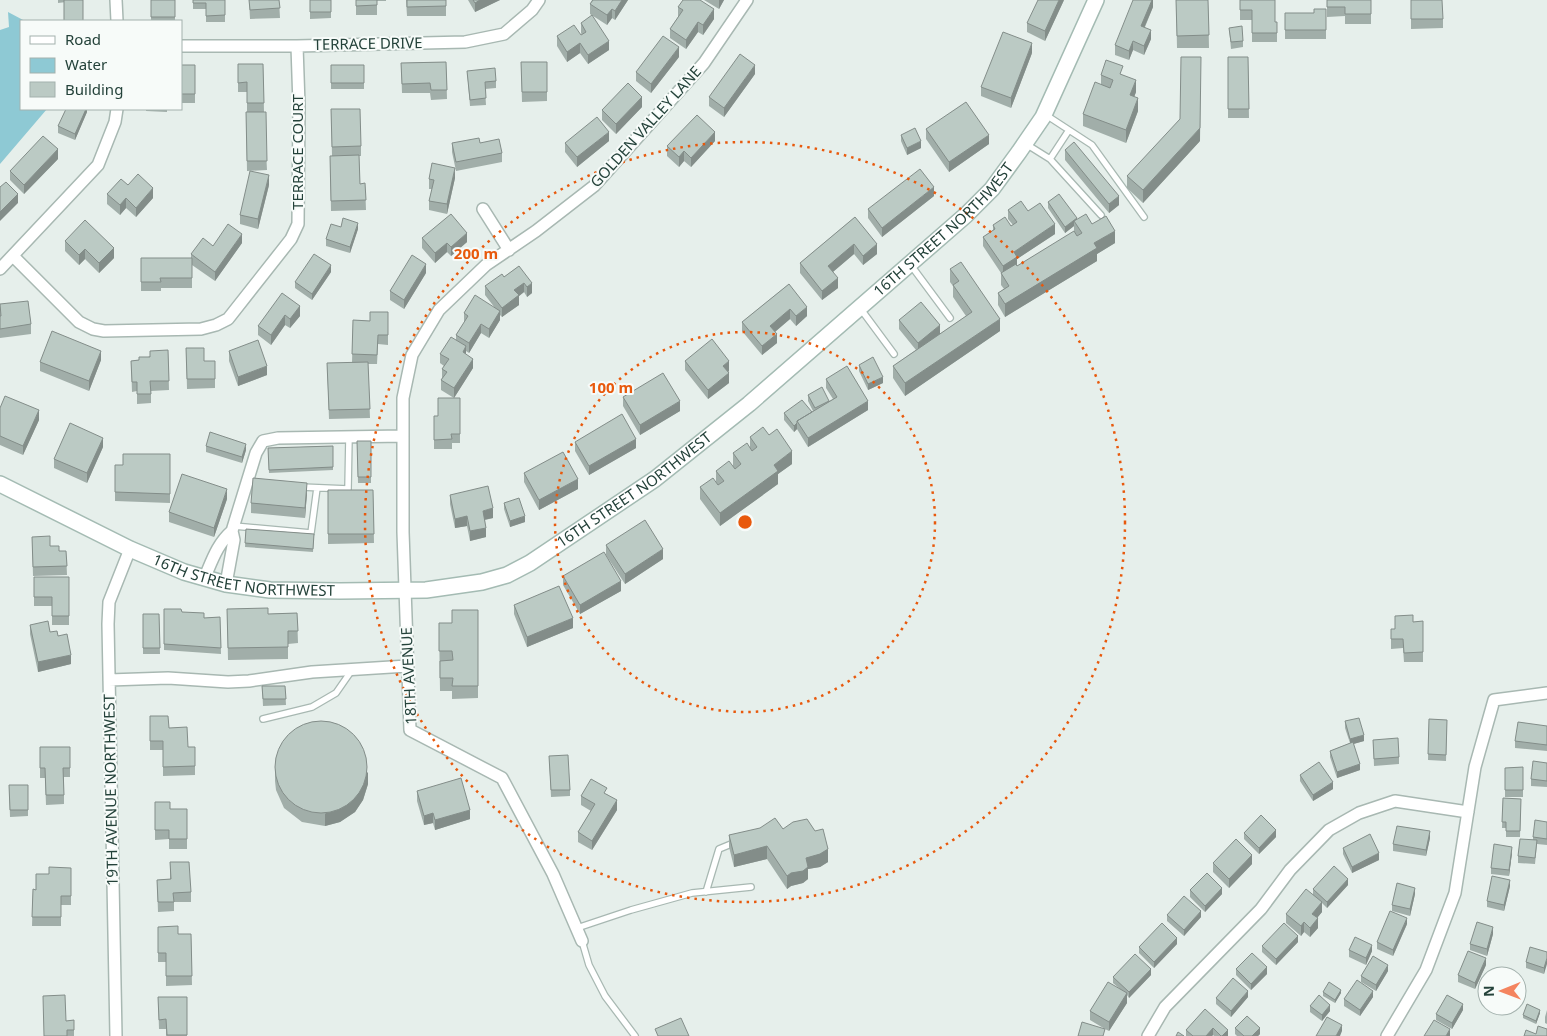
<svg xmlns="http://www.w3.org/2000/svg" width="1547" height="1036" viewBox="0 0 1547 1036" font-family="'Noto Sans',sans-serif">
<style>
.water{fill:#8ec9d4}
.lines{fill:none;stroke-linecap:round;stroke-linejoin:round}
.lane-casing{stroke:#a8b8b2;stroke-width:8}
.street-casing{stroke:#a8b8b2;stroke-width:14}
.secondary-casing{stroke:#a4bbb3;stroke-width:18}
.lane{stroke:#fff;stroke-width:5.5}
.street{stroke:#fff;stroke-width:11}
.secondary{stroke:#fff;stroke-width:15}
.wall{fill:#a1aea9}
.shaded-wall{fill:#838d89}
.building{fill:#bbcac4;stroke:#838d89}
.ring{fill:none;stroke:#e8590c;stroke-width:2.5;stroke-dasharray:2.5 5}
.labels{text-anchor:middle;stroke-width:4;stroke-linejoin:round;paint-order:stroke}
.street-label{font-size:15px;fill:#24423a;stroke:#f7fbf9}
.centre{fill:#e8590c;stroke:#f7fbf9;stroke-width:2.5}
.ring-label{font-size:15px;text-anchor:middle;font-weight:bold;fill:#e8590c;stroke:#f7fbf9;stroke-width:4;stroke-linejoin:round;paint-order:stroke}
</style>
<rect width="100%" height="100%" fill="#e6efeb"/>
<path class="water" d="M8,12L25,21H21V109H47L0,164V30L9,27Z"/>
<g class="lines">
<g class="lane-casing">
<path id="lane" d="M1046,115L1092,145L1144,217
M1026,144L1050,159L1069,130
M1050,159L1101,215
M910,264L950,318
M860,308L894,354
M301,487L348,489L349,437
M234,526L311,533L317,488
M263,719L312,707L336,693L352,670
M706,892L719,849L736,842
M577,928L631,910L692,893L751,887
M582,941L589,965L605,996L635,1036"/>
</g>
<g class="street-casing">
<path id="street" d="M116,0L117,21
M181,46H297L465,42L504,34L532,10L539,0
M483,209L509,250
M13,256L79,322L93,329L104,331L201,329L216,325L228,319L291,239L298,224L299,105L297,46
M0,269L98,165L115,122L117,109
M204,579C212,561 217,544 232,531L256,453L263,441L278,438L403,436
M226,584L234,540L232,531
M109,680L168,678L228,682L249,681L312,672L407,666
M582,941L553,874L502,778L410,730L403,532V398L412,355L439,310L486,265L536,231L594,186L704,63L747,0
M116,1036L108,624L109,602L130,549
M1148,1036L1165,1007L1261,909L1290,870L1329,830L1359,813L1395,801L1468,812
M1387,1036L1426,970L1455,893L1475,767L1494,700L1547,693"/>
</g>
<g class="secondary-casing">
<g id="secondary">
<path id="s1" d="M0,484L130,549L184,572L226,584L270,590L340,591L426,590L482,582L507,575L530,563L655,479L749,404L966,215L992,189L1019,152L1043,117L1096,0"/>
</g>
</g>
<use href="#lane" class="lane"/>
<use href="#street" class="street"/>
<use href="#secondary" class="secondary"/>
</g>
<path class="wall" d="M58,0H83L58,3Z
M151,0L175,17V21H151Z
M193,0H225V22H206V9H193Z
M249,0H279L280,18L250,19Z
M310,0H331V18L310,19Z
M356,0H386V1H377V15H356Z
M401,0H446V16H407L406,0Z
M468,0H500L475,12Z
M592,0H628L615,20L612,18L607,25L590,14V4Z
M704,0H724L719,9Z
M1064,0L1045,41L1027,32V23Z
M1153,0V7L1145,27L1151,39L1144,55L1133,50L1129,60L1115,55V45Z
M1176,0H1208L1209,48H1177Z
M1240,0L1275,22H1277V42H1252V20H1240Z
M1327,0H1371V24H1345V16L1327,17Z
M1411,0L1443,19V28L1411,29Z
M678,7L714,19L703,35L698,32L686,49L670,38V29L678,17Z
M1326,9V39H1285V13H1314Z
M581,23L609,50L588,64L580,53L567,62L557,46V36L582,35L581,33Z
M1229,28L1243,41V47L1231,49Z
M1032,53L1011,108L981,96V87Z
M679,57L651,93L636,81V72Z
M1228,57H1248L1249,118H1228Z
M446,62L447,99L431,100L430,93H402L401,63Z
M521,62H547V101L522,102Z
M238,64H263L264,112L267,170L247,171L246,112H247V92H238Z
M181,65H195V103H181Z
M331,65H364V89H331Z
M467,71L496,81V88L485,89L486,105L470,106Z
M755,74L724,117L709,106V97Z
M1101,75H1123L1136,92L1134,97L1138,111L1126,143L1083,126V114L1101,84Z
M642,107L616,134L602,120V110Z
M87,109V112L75,140L58,133V126Z
M146,109H167V112L146,111Z
M331,109L361,146V156H359L360,184L365,183L366,210L331,211L330,156H332Z
M926,129L989,144L949,172L926,139Z
M901,135L921,148L907,155L901,141Z
M609,141L577,167L565,152V143Z
M715,141L691,167L684,161L679,167L667,156V146Z
M1200,141L1143,203L1127,188V176Z
M452,143H480L502,153V162L456,171L452,152Z
M1065,150L1119,205L1109,213L1065,160Z
M58,159L24,194L10,180V171Z
M455,178L447,214L429,210V201L432,189H429V179Z
M128,185L153,198L136,217L126,208L120,215L107,204V194Z
M269,185L258,229L240,224V215Z
M934,196L882,237L868,218V209Z
M1048,202L1077,220L1092,224L1115,243L1097,254V261L1005,317L998,305V293L1004,289L1001,285V273L983,246V237L993,230V225L1011,226L1013,225L1008,219V210L1028,211L1055,234L1017,259V266L1074,232V226L1065,233L1048,208Z
M855,217L877,254L863,265L854,254L833,272L838,288L822,300L800,273V263Z
M341,227L358,229L350,253L326,246V239Z
M422,238L467,242L451,256L447,252L435,263L422,248Z
M65,241L114,258L99,273L85,259L79,265L65,251Z
M242,243L215,281L192,265V288H161V291H141V258H191V254L213,246Z
M519,266L532,293L527,297L524,292L519,296V305L502,317L500,315V320L489,338L481,333L469,353L466,351V355L473,368L454,398L441,390V380L442,378V369L444,366L440,363V354L456,340V335L464,323V313L495,308L485,295V286L504,277Z
M950,269L1000,331L905,396L893,378V366L916,350L899,329V320L940,334L966,316L953,297V286L950,282Z
M331,272L312,300L295,288V282Z
M426,273L404,309L390,300V291Z
M789,284L807,316L796,326L790,319L775,332L777,343L762,355L742,331V322Z
M0,304L31,324V334L0,338Z
M300,306V316L290,328L285,325L271,345L258,335V326Z
M388,312V345L378,344L377,364H368L370,418L329,419L327,363H352L353,320L370,321Z
M186,348L204,361H215V388L187,389Z
M168,350L169,390L151,391V403L137,404V391L132,392L131,361L139,360Z
M229,351L267,375L238,386L229,361Z
M101,360L89,391L40,371V362Z
M685,361L729,371L728,372L729,383L708,399L685,370Z
M859,365L883,383L868,390L859,371Z
M826,379L868,410L808,447L797,429L794,432L784,420V413L812,412L813,411L808,401V395L829,401L833,399L826,388Z
M623,397L680,411L640,435L623,406Z
M460,398V443H452V449H434V416H438Z
M0,408L39,420L23,455L0,445Z
M750,437L792,464L778,474V484L720,526L700,499V487L716,482V471L733,466V453L750,447Z
M357,441H371V483H358Z
M575,442L636,448L589,475L575,451Z
M206,446L246,450L242,463L206,452Z
M333,446V470L269,473L268,448Z
M103,447L87,483L54,468V459Z
M170,454V503L115,501V492L123,465Z
M524,473L578,489L539,510L524,482Z
M328,490H373L374,543L328,544Z
M307,493L305,518L251,513V503Z
M450,495L493,518L485,520L486,537L470,541L467,526L455,528L450,504Z
M227,499L214,537L169,522V512Z
M504,503L525,522L510,527L504,509Z
M246,529L314,534L313,552L245,547Z
M32,537L59,551H66L67,575L33,576Z
M606,545L663,559L625,584L606,555Z
M563,576L621,591L580,614L563,585Z
M34,577H69V625H52V606H34Z
M514,605L573,628L527,647L514,614Z
M164,609L182,612L204,618L220,617L221,654L164,650Z
M227,609L268,614L297,613L298,643L288,644V659L228,660Z
M478,610V698L452,699V691H440L439,623H452Z
M143,614H159L160,654H143Z
M1423,621V662H1404L1403,648L1391,649V629H1395L1413,622Z
M30,625L50,632L58,636L71,664L38,672L30,634Z
M262,686H285L286,705L263,706Z
M150,716L169,728L188,747H195V775L163,776V750H150Z
M1429,719L1447,720L1446,761L1428,760Z
M1345,721L1364,741L1353,744L1360,770L1337,778L1330,757V751L1350,743L1345,728Z
M1547,726V751L1515,748V741Z
M1373,740L1399,757V764L1374,766Z
M40,747H70V777H64V804L46,805L45,778H40Z
M549,756L570,790V796L551,797Z
M1547,763V787L1531,786V779Z
M1523,767V797H1505V768Z
M275,769L368,784L363,800L355,812L340,822L325,826L302,822L284,808L276,790L275,781Z
M1300,775L1333,789L1313,801L1300,781Z
M9,785H28V816L10,817Z
M417,791L470,819L435,830L433,823L424,825L417,801Z
M607,794L617,810L592,850L578,842V832L591,811L581,805V796Z
M1503,798L1521,799L1520,837H1506V828H1502Z
M155,802L170,809H187V849H169V839L155,840Z
M1547,822V845L1537,844L1535,864L1518,863V856L1533,840V837Z
M783,829L828,862L820,867L808,869V879L803,883L791,886L787,889L767,859L734,867L729,847V835Z
M1244,833L1276,837L1259,854L1244,839Z
M1430,838L1426,856L1393,851V844Z
M1343,848L1379,860L1352,873L1343,854Z
M1512,853L1509,876L1491,874V868Z
M170,862L191,892V902H174V911L158,912L157,880L170,879Z
M1213,863L1252,864L1229,888L1213,872Z
M71,868V905H61V926H32L33,889L36,890L49,874Z
M1348,885L1327,908L1322,903V912L1317,918L1318,928L1310,937L1304,932L1301,936L1286,923V914L1313,895V889Z
M1510,886L1504,911L1487,907V901Z
M1190,890L1222,894L1205,912L1190,897Z
M1415,894L1410,916L1392,911V905Z
M1167,915L1201,917L1184,936L1167,921Z
M1407,924L1393,956L1377,949V942Z
M158,927L178,934H191L192,985L166,986V962H158Z
M1493,934L1487,956L1470,950V944Z
M1298,942L1276,965L1262,952V946Z
M1177,944L1154,968L1139,953V947Z
M1349,950L1372,951L1366,965L1349,957Z
M1547,952L1544,974L1526,968V962Z
M1486,965L1475,989L1458,982V975Z
M1236,969L1267,974L1251,990L1236,975Z
M1388,971L1376,991L1361,982V976Z
M1151,975L1129,998L1127,995V1003L1109,1031L1105,1029V1036V1029L1090,1020V1011L1120,989L1113,983V977Z
M1323,992L1341,993L1335,1003L1323,996Z
M158,997H187V1036H166V1029H159Z
M1248,997L1231,1017L1216,1004V998Z
M1373,997L1360,1016L1344,1006V999Z
M1310,1006L1330,1011L1322,1021L1310,1012Z
M1205,1009L1228,1036H1214L1213,1035L1212,1036H1186V1030Z
M1463,1010L1452,1029L1436,1020V1014Z
M1547,1010V1024L1545,1023V1017Z
M1540,1013L1536,1024L1523,1018V1015Z
M74,1020V1036H44L66,1021Z
M1235,1028L1260,1034L1258,1036H1237L1235,1034Z"/>
<path class="shaded-wall" d="M480,0H500L475,12V3Z
M622,0H628L615,20V11Z
M719,0H724L719,9Z
M1059,0H1064L1045,41V31Z
M1152,0H1153V7L1141,35V26Z
M612,9V18L607,25V15Z
M714,9V19L703,35V25Z
M698,22V32L686,49V40Z
M1151,30V39L1144,55V46Z
M609,41V50L588,64V55Z
M1133,41V50L1129,60V51Z
M580,43V53L567,62V52Z
M1032,43V53L1011,108V98Z
M679,47V57L651,93V84Z
M1201,57L1200,141L1143,203V190L1200,128Z
M755,65V74L724,117V108Z
M1136,80V92L1130,108V95Z
M642,97V107L616,134V124Z
M1138,98V111L1126,143V130Z
M86,109H87V112L75,140V134Z
M609,132V141L577,167V157Z
M715,132V141L691,167V158Z
M989,135V144L949,172V162Z
M921,141V148L907,155V148Z
M58,149V159L24,194V185Z
M684,151V161L679,167V157Z
M455,168V178L447,214V204Z
M269,175V185L258,229V219Z
M934,187V196L882,237V228Z
M153,188V198L136,217V208Z
M18,194V203L0,221V212Z
M1119,196V205L1109,213V204Z
M126,198V208L120,215V205Z
M1077,218V224L1074,221V226L1065,233V227Z
M358,223V229L350,253V247Z
M1055,224V234L1017,259V266L1003,275V266L1014,252Z
M1115,231V243L1097,254V261L1005,317V304L1094,243Z
M467,233V242L451,256V247Z
M242,234V243L215,281V272Z
M447,243V252L435,263V253Z
M854,244V254L828,276V266Z
M877,244V254L863,265V256Z
M114,248V258L99,273V263Z
M85,249V259L79,265V255Z
M426,264V273L404,309V300Z
M331,265V272L312,300V294Z
M838,278V288L822,300V291Z
M524,283V292L519,296V305L502,317V308L514,290Z
M532,283V293L527,297V287Z
M300,306V316L290,328V319Z
M807,307V316L796,326V316Z
M790,309V319L770,336V326Z
M500,311V320L489,338V329Z
M285,315V325L271,345V335Z
M1000,319V331L905,396V383Z
M481,324V333L469,353V343Z
M940,325V334L918,352V343Z
M777,334V343L762,355V346Z
M466,346V356L463,352Z
M101,351V360L89,391V381Z
M473,359V368L454,398V388Z
M729,361V371L723,376V366Z
M267,366V375L238,386V377Z
M729,373V383L708,399V390Z
M883,377V383L868,390V384Z
M680,401V411L640,435V425Z
M868,401V410L808,447V438Z
M39,410V420L23,455V446Z
M797,423V429L794,432V426Z
M103,438V447L87,483V473Z
M636,439V448L589,475V466Z
M246,444V450L242,463V457Z
M792,451V464L778,474V484L720,526V513L774,465Z
M578,479V489L539,510V500Z
M307,483V493L305,518V508Z
M227,489V499L214,537V528Z
M493,508V518L483,520V511Z
M467,516V526L455,528V519Z
M525,516V522L510,527V521Z
M486,528V537L470,541V531Z
M663,549V559L625,584V574Z
M621,581V591L580,614V605Z
M573,618V628L527,647V637Z
M71,655V664L38,672V662Z
M1364,735V741L1350,745V739Z
M1360,764V770L1337,778V772Z
M368,772V784L363,800L355,812L340,822L325,826V814Z
M1333,782V789L1313,801V795Z
M617,800V810L592,850V841Z
M470,810V819L435,830V820Z
M433,813V823L424,825V816Z
M1276,830V837L1259,854V848Z
M1430,831V838L1426,856V850Z
M767,846V859L734,867V855Z
M1512,847V853L1509,876V870Z
M828,849V862L820,867L808,869V879L803,883L791,886L787,889V876L791,873L806,858Z
M1379,853V860L1352,873V867Z
M1252,855V864L1229,888V879Z
M1348,879V885L1327,908V902Z
M1510,880V886L1504,911V905Z
M1222,888V894L1205,912V906Z
M1415,888V894L1410,916V909Z
M1322,902V912L1312,924V914Z
M1201,911V917L1184,936V930Z
M1318,918V928L1310,937V928Z
M1407,918V924L1393,956V950Z
M1304,922V932L1301,936V926Z
M1493,927V934L1487,956V949Z
M1298,936V942L1276,965V959Z
M1177,938V944L1154,968V962Z
M1372,945V951L1366,965V958Z
M1486,958V965L1475,989V983Z
M1547,958V964L1544,974V968Z
M1388,965V971L1376,991V985Z
M1267,967V974L1251,990V984Z
M1151,969V975L1129,998V992Z
M1341,990V993L1335,1003V1000Z
M1248,991V997L1231,1017V1011Z
M1373,991V997L1360,1016V1010Z
M1127,993V1003L1109,1031V1022Z
M1463,1004V1010L1452,1029V1023Z
M1330,1005V1011L1322,1021V1015Z
M1540,1010V1013L1536,1024V1021Z
M1342,1025V1031L1340,1036H1336Z
M1213,1028V1035L1212,1036H1206Z
M1260,1028V1034L1258,1036H1252Z
M1450,1029V1036H1446Z
M1228,1030V1036H1222Z"/>
<path class="building" d="M64,0H83V21H64Z
M151,0H175V17H151Z
M193,0H225V15L206,16V3H193Z
M249,0H279L280,8L250,10Z
M310,0H331V12H310Z
M356,0H377V5L356,6Z
M407,0H446V6L407,7Z
M473,0H480L475,3Z
M593,0H622L615,11L612,9L607,15L590,4Z
M683,0H700L714,9L703,25L698,22L686,40L670,29L683,10L678,7Z
M1038,0H1059L1045,31L1027,23Z
M1133,0H1152L1141,26L1151,30L1144,46L1133,41L1129,51L1115,45Z
M1176,0H1208L1209,35L1177,36Z
M1240,0H1275V22H1277V33H1252V10H1240Z
M1327,0H1371V14H1345V7H1327Z
M1411,0H1442L1443,19H1411Z
M1314,9H1326V30H1285V13H1314Z
M592,15L609,41L588,55L580,43L567,52L557,36L574,25L581,35L586,32L581,23Z
M1242,26L1243,41L1231,42L1229,28Z
M1003,32L1032,43L1011,98L981,87Z
M663,36L679,47L651,84L636,72Z
M740,54L755,65L724,108L709,97Z
M1181,57H1201L1200,128L1143,190L1127,176L1180,119Z
M1228,57H1248L1249,109H1228Z
M1106,60L1123,66L1120,74L1136,80L1130,95L1138,98L1126,130L1083,114L1095,82L1110,88L1113,80L1101,75Z
M446,62L447,90H431L430,83L402,84L401,63Z
M521,62H547V92H522Z
M238,64H263L264,103H247V82L238,83Z
M181,65H195V94H181Z
M331,65H364V83H331Z
M495,68L496,81L485,82L486,98L470,100L467,71Z
M628,83L642,97L616,124L602,110Z
M966,102L989,135L949,162L926,129Z
M66,109H86L75,134L58,126Z
M331,109H360L361,146L332,147Z
M246,112H266L267,161H247Z
M697,115L715,132L691,158L684,151L679,157L667,146Z
M597,117L609,132L577,157L565,143Z
M915,128L921,141L907,148L901,135Z
M43,136L58,149L24,185L10,171Z
M479,138L480,143L499,139L502,153L456,162L452,143Z
M1074,142L1119,196L1109,204L1065,150Z
M359,155L360,184L365,183L366,200L331,201L330,156Z
M432,163L455,168L447,204L429,201L434,180L429,179Z
M920,169L934,187L882,228L868,209Z
M250,171L269,175L258,219L240,215Z
M138,174L153,188L136,208L126,198L120,205L107,194L121,179L128,185Z
M6,182L18,194L0,212V187Z
M1059,194L1077,218L1065,227L1048,202Z
M1021,201L1028,211L1040,203L1055,224L1014,252L1017,257L1003,266L983,237L995,229L993,225L1005,217L1011,226L1017,222L1008,210Z
M451,214L467,233L451,247L447,243L435,253L422,238Z
M1086,214L1092,224L1106,216L1115,231L1094,243L1097,248L1005,304L998,293L1009,286L1001,273L1016,264L1017,266L1074,231L1077,236L1082,233L1074,221Z
M855,217L877,244L863,256L854,244L828,266L838,278L822,291L800,263Z
M343,218L358,223L350,247L326,239L331,224L341,227Z
M85,220L114,248L99,263L85,249L79,255L65,241Z
M228,224L242,234L215,272L191,254L203,238L213,246Z
M314,254L331,265L312,294L295,282Z
M412,255L426,264L404,300L390,291Z
M141,258H192V278H160L161,282H141Z
M961,262L1000,319L905,383L893,366L972,312L953,285L959,281L950,269Z
M519,266L532,283L527,287L524,283L514,290L519,295L502,308L485,286L502,274L504,277Z
M789,284L807,307L796,316L790,309L770,326L777,334L762,346L742,322Z
M282,293L300,306L290,319L285,315L271,335L258,326Z
M475,295L500,311L489,329L481,324L469,343L456,335L468,316L464,313Z
M28,301L31,324L0,329V316H1L0,304Z
M921,302L940,325L918,343L899,320Z
M370,312H388V335H378L377,355L352,354L353,320L370,321Z
M52,331L101,351L89,381L40,362Z
M451,337L466,346L463,352L473,359L454,388L441,380L447,372L442,369L449,359L440,354Z
M712,339L729,361L723,366L729,373L708,390L685,361Z
M258,340L267,366L238,377L229,351Z
M186,348H204V361H215V379H187Z
M168,350L169,381H150L151,394H137V382H132L131,361L139,360V357H150V351Z
M873,357L883,377L868,384L859,365Z
M368,362L370,409L329,410L327,363Z
M847,366L868,401L808,438L797,421L837,397L826,379Z
M663,373L680,401L640,425L623,397Z
M822,387L829,401L815,408L808,395Z
M5,396L39,410L23,446L0,436V408Z
M438,398H460V434H451L452,439L434,440V416H438Z
M802,400L812,412L797,421V423L794,426L784,413Z
M622,414L636,439L589,466L575,442Z
M70,423L103,438L87,473L54,459Z
M763,427L769,435L777,429L792,451L774,465L778,471L720,513L700,487L713,478L718,485L724,481L716,471L729,461L735,469L741,464L733,453L747,443L752,451L757,447L750,437Z
M210,432L246,444L242,457L206,446Z
M357,441H371V477H358Z
M333,446V467L269,470L268,448Z
M563,452L578,479L539,500L524,473Z
M123,454H170V494L115,492V465H123Z
M182,474L227,489L214,528L169,512Z
M253,478L307,483L305,508L251,503Z
M488,486L493,508L483,511L486,528L470,531L467,516L455,519L450,495Z
M328,490H373L374,534H328Z
M519,498L525,516L510,521L504,503Z
M645,520L663,549L625,574L606,545Z
M246,529L314,534L313,549L245,543Z
M50,536V546H59V551H66L67,566L33,567L32,537Z
M604,552L621,581L580,605L563,576Z
M34,577H69V616H52V597H34Z
M559,586L573,618L527,637L514,605Z
M268,608V614L297,613L298,631H288V647L228,648L227,609Z
M164,609H181L182,612L204,613V618L220,617L221,648L164,644Z
M452,610H478V686H452L453,678H440V661L453,660L452,651H439V623H452Z
M143,614H159L160,648H143Z
M1413,615V622L1423,621V652L1404,653L1403,639H1391V629H1395V616Z
M48,621L50,632L57,631L58,636L67,634L71,655L38,662L30,625Z
M262,686H285L286,699H263Z
M150,716H168L169,728L187,727L188,747H195V766L163,767V741H150Z
M1359,718L1364,735L1350,739L1345,721Z
M1429,719L1447,720L1446,755L1428,754Z
M275 767a46 46 0 1 1 92 0a46 46 0 1 1-92 0Z
M1518,722L1547,726V745L1515,741Z
M1398,738L1399,757L1374,759L1373,740Z
M1353,742L1360,764L1337,772L1330,751Z
M40,747H70V768H63L64,795H46L45,768H40Z
M568,755L570,790H551L549,756Z
M1533,761L1547,763V781L1531,779Z
M1319,762L1333,782L1313,795L1300,775Z
M1523,767V790H1505V768Z
M461,778L470,810L435,820L433,813L424,816L417,791Z
M591,779L607,788L604,793L617,800L592,841L578,832L595,804L581,796Z
M9,785H28V810H10Z
M1503,798L1521,799L1520,831H1506V822H1502Z
M155,802H170V809H187V839H169V830H155Z
M1261,815L1276,830L1259,848L1244,833Z
M775,818L783,829L793,822L807,819L815,831L823,829L828,849L820,854L806,858L808,867L803,871L791,873L787,876L767,846L734,855L729,835L760,828Z
M1535,820L1547,822V839L1533,837Z
M1397,826L1430,831L1426,850L1393,844Z
M1370,834L1379,853L1352,867L1343,848Z
M1236,839L1252,855L1229,879L1213,863Z
M1520,839L1537,840L1535,858L1518,856Z
M1494,844L1512,847L1509,870L1491,868Z
M170,862H189L191,892L173,893L174,902H158L157,880L171,879Z
M1334,866L1348,879L1327,902L1313,889Z
M49,867L71,868V896H61V917H32L33,889L36,890V874H49Z
M1207,873L1222,888L1205,906L1190,890Z
M1492,876L1510,880L1504,905L1487,901Z
M1397,883L1415,888L1410,909L1392,905Z
M1306,889L1322,902L1312,914L1318,918L1310,928L1304,922L1301,926L1286,914Z
M1184,896L1201,911L1184,930L1167,915Z
M1390,911L1407,918L1393,950L1377,942Z
M1477,922L1493,927L1487,949L1470,944Z
M1162,923L1177,938L1154,962L1139,947Z
M1284,923L1298,936L1276,959L1262,946Z
M178,926V934H191L192,976H166V953H158V927Z
M1355,937L1372,945L1366,958L1349,950Z
M1530,947L1547,952V958L1544,968L1526,962Z
M1468,951L1486,958L1475,983L1458,975Z
M1252,953L1267,967L1251,984L1236,969Z
M1135,954L1151,969L1129,992L1113,977Z
M1373,956L1388,965L1376,985L1361,976Z
M1233,978L1248,991L1231,1011L1216,998Z
M1357,980L1373,991L1360,1010L1344,999Z
M1108,982L1127,993L1109,1022L1090,1011Z
M1329,982L1341,990L1335,1000L1323,992Z
M65,995L66,1021L74,1020V1030H67V1036H44L43,996Z
M1319,995L1330,1005L1322,1015L1310,1006Z
M1447,995L1463,1004L1452,1023L1436,1014Z
M158,997H187V1035H167L166,1019L159,1020Z
M1527,1004L1540,1010L1536,1021L1523,1015Z
M1205,1009L1228,1030L1222,1036H1221L1213,1028L1206,1036H1193L1186,1030Z
M1247,1016L1260,1028L1252,1036H1244L1235,1028Z
M1327,1017L1342,1025L1336,1036H1316Z
M681,1018L689,1036H658L655,1029Z
M1434,1020L1450,1029L1446,1036H1424Z
M1082,1022L1105,1029L1103,1036H1078Z
M1538,1026L1547,1029V1036H1524L1526,1030L1536,1034Z
M1178,1032L1184,1036H1176Z"/>
<g class="ring">
<circle cx="745" cy="522" r="190"/>
<circle cx="745" cy="522" r="380"/>
</g>
<g class="labels">
<g class="street-label">
<text transform="translate(368 44) rotate(-1)" y="5">TERRACE DRIVE</text>
<text transform="translate(646 127) rotate(-48)" y="5">GOLDEN VALLEY LANE</text>
<text transform="translate(298 152) rotate(-90)" y="5">TERRACE COURT</text>
<text dy="5" stroke="none"><textPath href="#s1" startOffset="1089">16TH STREET NORTHWEST</textPath></text>
<text dy="5" stroke="none"><textPath href="#s1" startOffset="684">16TH STREET NORTHWEST</textPath></text>
<text dy="5" stroke="none"><textPath href="#s1" startOffset="264">16TH STREET NORTHWEST</textPath></text>
<text transform="translate(409 676) rotate(-93)" y="5">18TH AVENUE</text>
<text transform="translate(111 790) rotate(-91)" y="5">19TH AVENUE NORTHWEST</text>
</g>
</g>
<circle cx="745" cy="522" r="8" class="centre"/>
<g class="ring-label">
<text x="476" y="259">200 m</text>
<text x="611" y="393">100 m</text>
</g>
<rect x="20" y="20" width="162" height="90" fill="#f7fbf9" stroke="#a3b1ad"/>
<rect x="30" y="36" width="25" height="8" fill="#ffffff" stroke="#a3b1ad"/>
<text x="65" y="45" font-size="15" fill="#24423a">Road</text>
<rect x="30" y="58" width="25" height="15" fill="#8ec9d4" stroke="#a3b1ad"/>
<text x="65" y="70" font-size="15" fill="#24423a">Water</text>
<rect x="30" y="82" width="25" height="15" fill="#bbcac4" stroke="#a3b1ad"/>
<text x="65" y="95" font-size="15" fill="#24423a">Building</text>
<g transform="translate(1502 991) rotate(269)"><circle r="24" fill="#f7fbf9" stroke="#a3b1ad"/>
<path d="M0-4L9 19L0 12L-9 19Z" fill="#f4845f"/>
<text y="-8" font-size="14" font-weight="bold" text-anchor="middle" fill="#24423a">N</text>
</g>
</svg>
